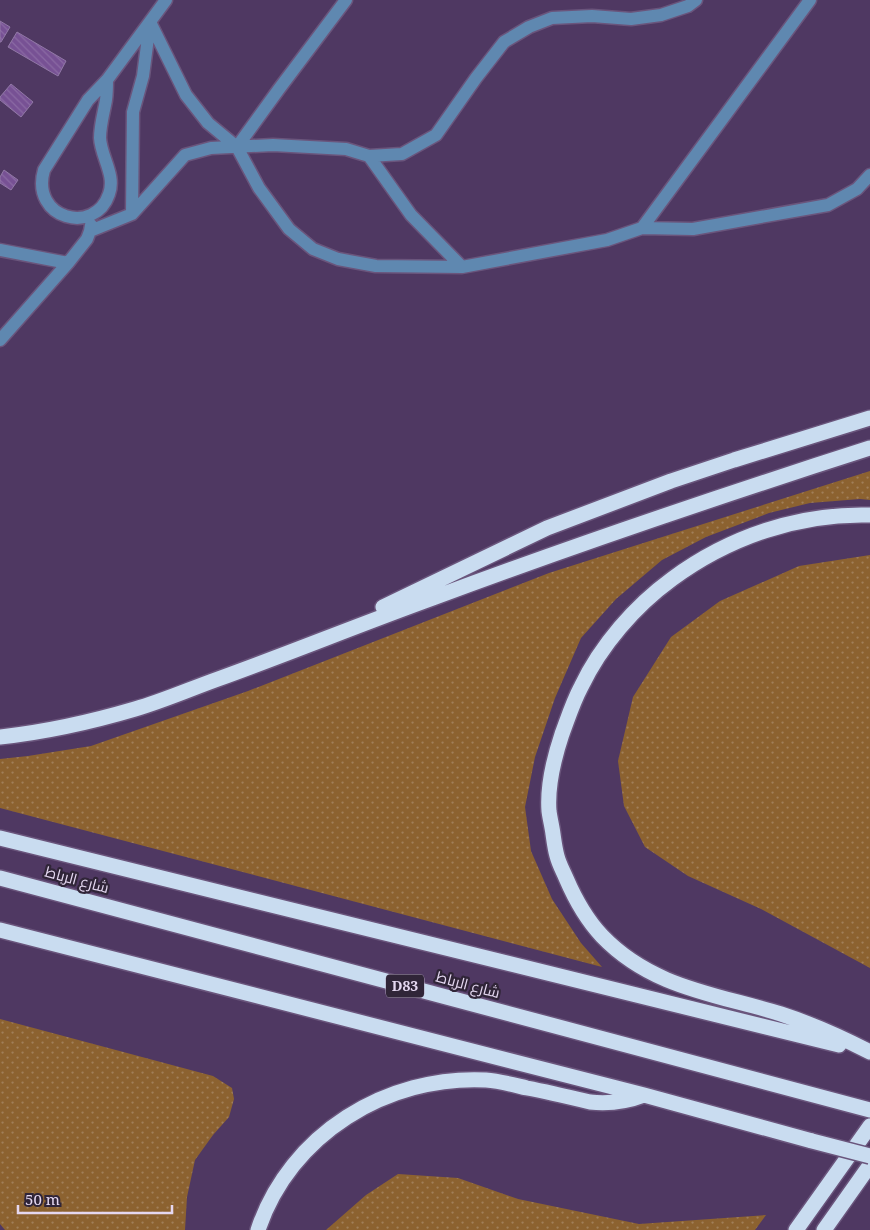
<svg xmlns="http://www.w3.org/2000/svg" width="870" height="1230" viewBox="0 0 870 1230" font-family="'Noto Serif',Cairo,serif">
<style>
.grass{fill:url(#grass-dots)}
.building{fill:url(#building-back-hatch);stroke:#9178a6}
.lines{fill:none;stroke-linecap:round;stroke-linejoin:round}
.minor-casing{stroke:#6a557c;stroke-width:15}
.highway-casing{stroke:#6a557c;stroke-width:18}
.minor{stroke:#5f88b0;stroke-width:12}
.highway{stroke:#c9dcf0;stroke-width:15}
.highway-bridge-casing{stroke:#6a557c;stroke-width:18;stroke-linecap:butt}
.highway-bridge{stroke:#c9dcf0;stroke-width:15}
.labels{text-anchor:middle;stroke-width:4.5;stroke-linejoin:round;paint-order:stroke}
.shield{fill:#302538;stroke:#afa2ba;stroke-width:1}
.shield-label{font-size:14px;font-weight:bold;fill:#e5d8f1}
.street-label{font-size:15px;fill:#e5d8f1;stroke:#302538}
</style>
<defs>
<pattern id="grass-dots" width="8" height="8" patternUnits="userSpaceOnUse" patternTransform="scale(1.25)"><rect width="8" height="8" fill="#8c6230"/><path d="M2 2h.1M6 6h.1" fill="none" stroke="#a17f59" stroke-width="1.8" stroke-linecap="round"/></pattern>
<pattern id="building-back-hatch" width="6" height="6" patternUnits="userSpaceOnUse" patternTransform="scale(1.25)"><rect width="6" height="6" fill="#775194"/><path d="M-1 5l2 2M0 0l6 6M5-1l2 2" fill="none" stroke="#8a69a3"/></pattern>
</defs>
<rect width="100%" height="100%" fill="#4f3862"/>
<path class="grass" d="M870,471V500L860,499L810,503L769,513L706,537L662,560L616,599L581,638L555,698L535,757L525,807L531,851L552,899L581,943L602,967L0,808V759L28,756L91,746L248,691L549,573Z
M870,555V968L761,909L688,876L645,847L624,806L618,761L633,697L671,637L720,601L799,566Z
M0,1019L213,1076L232,1088L234,1099L229,1117L213,1135L195,1160L187,1197L185,1230H5L0,1224Z
M398,1174L458,1178L518,1199L639,1224L766,1215L755,1230H326L366,1195Z"/>
<path class="building" d="M0,21L10,27L1,42H0Z
M17,32L66,61L58,76L8,47Z
M11,84L33,102L21,117L0,100V97Z
M4,170L18,180L11,190L0,183V177Z"/>
<g class="lines">
<g class="minor-casing">
<path id="minor" d="M107,80C107,87 107,93 106,100C104,112 100,125 100,138C101,157 116,175 109,194C95,236 30,219 44,170L88,100Z
M107,80L166,0
M237,147L279,89L346,0
M369,156L411,215L462,267
M132,214L133,112L143,76L150,22L186,95L208,123L237,147L259,188L289,229L313,249L338,259L376,266L462,267L607,240L642,228L810,0
M642,228L693,229L828,205L857,189L870,175
M90,231L132,214L185,155L211,148L273,145L346,149L369,156L402,154L436,135L476,78L504,42L529,27L552,18L592,16L631,19L661,15L688,6L696,0
M0,250L68,263
M0,340L68,263L87,239L90,231L91,225"/>
</g>
<g class="highway-casing">
<path id="highway" d="M870,515C799,513 729,537 672,579C635,606 601,645 581,687C573,702 568,718 562,734C554,758 547,785 549,811C550,819 552,826 553,834C554,841 555,849 557,856C559,864 563,871 566,878C575,899 586,919 602,936C652,988 716,994 781,1014C812,1024 841,1037 870,1052
M383,607L547,528L671,481L734,460L870,418
M0,737C46,732 91,722 135,709C163,701 190,689 218,679C290,653 361,624 433,598C578,544 723,495 870,448
M0,838L839,1045
M0,878L870,1110
M0,930L644,1095L812,1141
M258,1230C290,1134 387,1075 486,1080C500,1081 514,1085 527,1088C548,1092 569,1097 590,1102C610,1104 626,1102 644,1095
M796,1230L870,1126
M824,1230L870,1165"/>
</g>
<use href="#minor" class="minor"/>
<use href="#highway" class="highway"/>
<g class="highway-bridge-casing">
<path id="highway-bridge" d="M812,1141L870,1156"/>
</g>
<use href="#highway-bridge" class="highway-bridge"/>
</g>
<g class="labels">
<rect class="shield" x="386" y="974.5" width="38" height="23" rx="4"/>
<g class="shield-label">
<text x="405" y="991">D83</text>
</g>
<g class="street-label">
<text transform="translate(77 880) rotate(15)" y="5">شارع الرباط</text>
<text transform="translate(468 985) rotate(15)" y="5">شارع الرباط</text>
</g>
</g>
<path d="M18 1205v8h154v-8" fill="none" stroke="#e5d8f1" stroke-width="2.5"/>
<text x="25" y="1205" font-size="15" fill="#e5d8f1" stroke="#302538" stroke-width="4" paint-order="stroke">50 m</text>
</svg>
